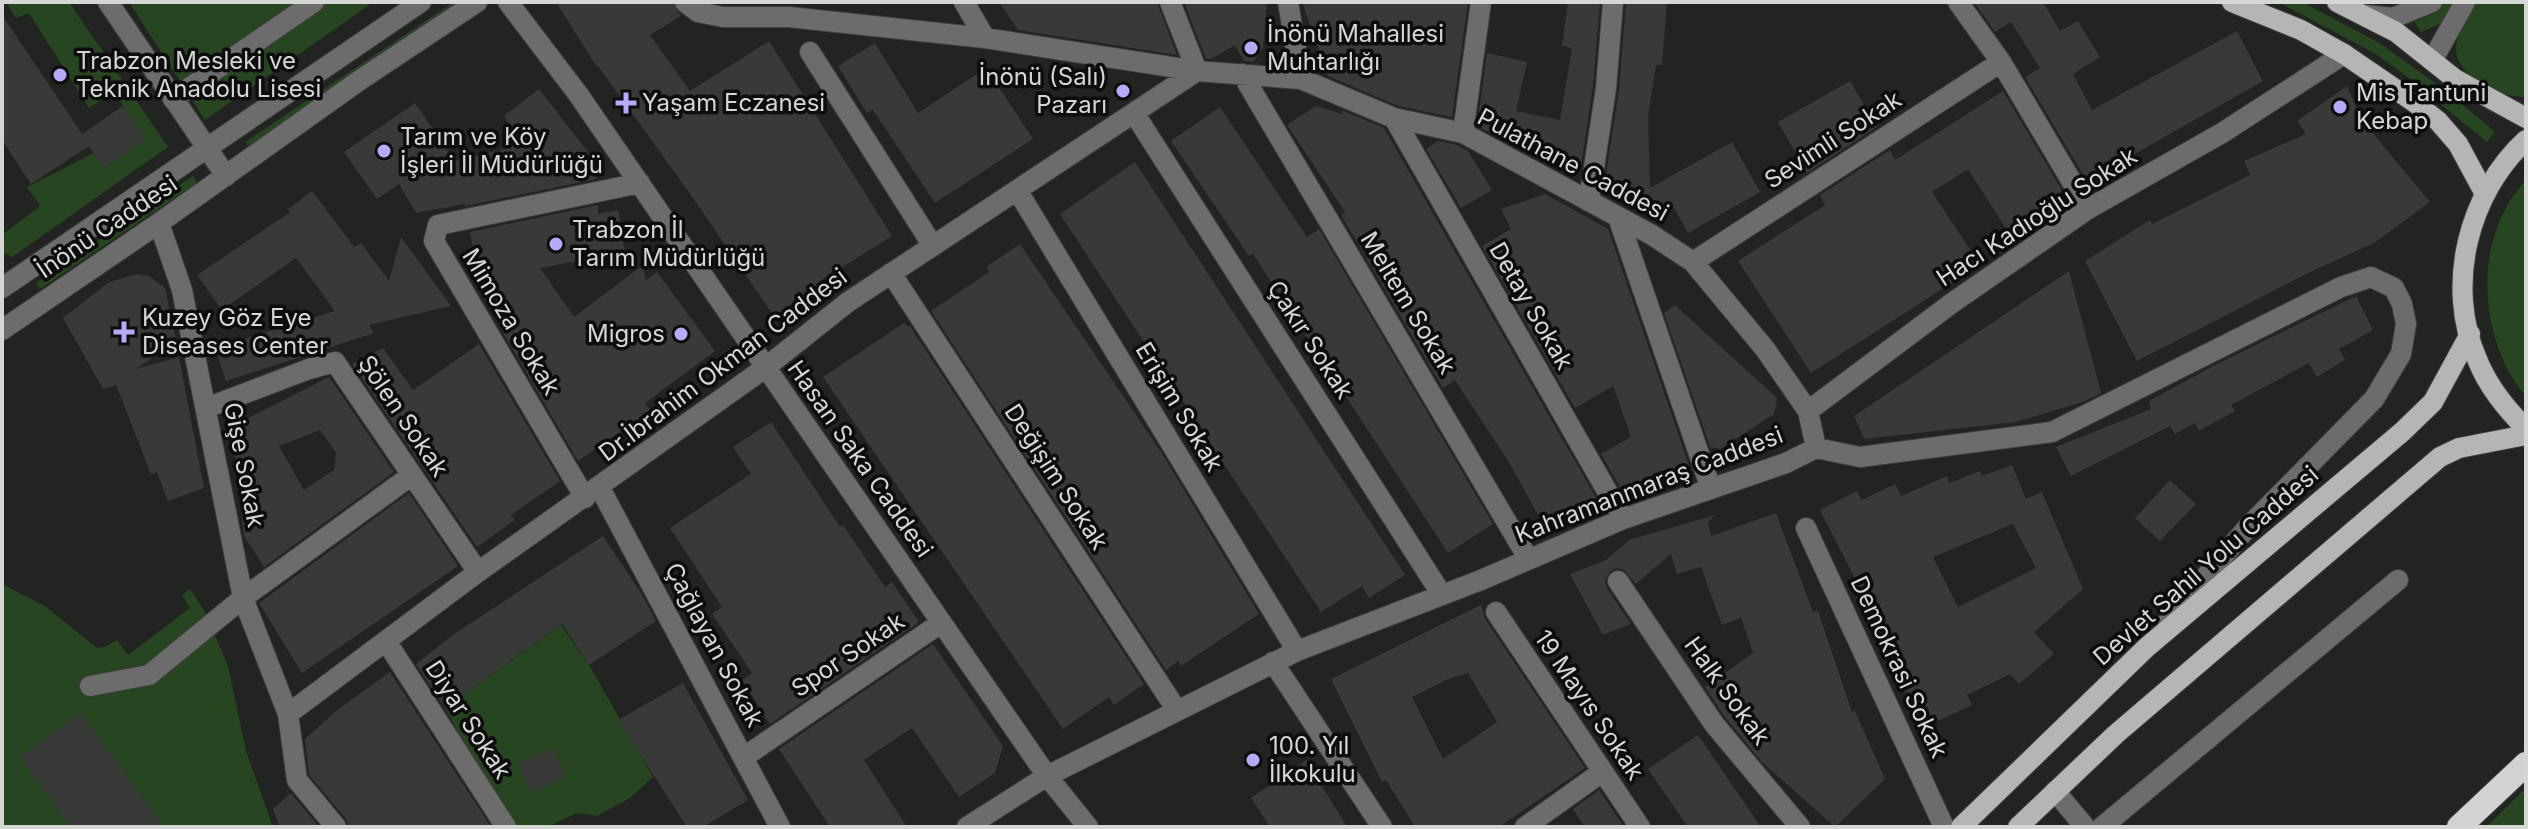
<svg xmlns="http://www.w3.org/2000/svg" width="2528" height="829" viewBox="0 0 2528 829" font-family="Inter,sans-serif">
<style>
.green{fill:#284522}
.building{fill:#383a37;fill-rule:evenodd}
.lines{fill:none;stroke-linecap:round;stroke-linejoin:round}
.minor-casing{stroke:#3f413e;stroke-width:22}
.major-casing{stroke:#3f413e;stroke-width:22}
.highway-casing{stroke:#3f413e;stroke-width:26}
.minor{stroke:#6b6c6b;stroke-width:20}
.major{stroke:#b3b6b3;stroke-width:20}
.highway{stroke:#d0d3cf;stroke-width:24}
.poi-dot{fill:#b6abf8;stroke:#0c0d0c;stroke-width:3}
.labels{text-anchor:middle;stroke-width:7;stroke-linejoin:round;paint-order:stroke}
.poi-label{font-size:24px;fill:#d5d7d5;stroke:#0c0d0c;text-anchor:start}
.street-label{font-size:24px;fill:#d5d7d5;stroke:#0c0d0c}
</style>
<rect width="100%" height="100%" fill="#222421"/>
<path class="green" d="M6,2H69L168,147L12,257L2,252V235L40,206L27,187L94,153L104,168L145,139L114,92L89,108L29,13L16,18Z
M129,2H366L369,5L205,120Z
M454,2H463L248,146L245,142Z
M2278,2H2302L2381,44L2450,94L2495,132L2487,142L2401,72L2374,53Z
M2447,2H2456L2442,23L2421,32L2414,22L2433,14Z
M2475,2H2526V97C2504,99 2456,76 2456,50C2455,36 2469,15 2475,2Z
M193,176L197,183L40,289L36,283Z
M2526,180V397C2477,338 2472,237 2526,180Z
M2,584L45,606L97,648L104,647L117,640L128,655L190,608L182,595L190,589L205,612L228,666L246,751L273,827H2Z
M561,625L589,665L653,777L630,798L597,816L577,813L547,827H516L465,746L445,708Z
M2526,788V827H2486Z"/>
<path class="building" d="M556,2H672L681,16L650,35L690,91L769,41L892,236L820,281L821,284L774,316L686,188L598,66L597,67Z
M999,2H1157L1177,55L1018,30Z
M1184,2H1267L1263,48L1253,62L1244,61L1235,45L1211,59H1206Z
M1302,2H1468L1452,117L1398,106L1328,76Z
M1568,2H1600L1593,86L1581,166L1554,161L1545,157L1546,151L1506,141L1477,126L1487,53L1527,62L1516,111L1560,120L1572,48L1562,46Z
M1626,2H1667L1662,65H1656L1648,116L1650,188L1732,142L1760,192L1688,233L1674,208L1605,181L1619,90Z
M1974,2H2043L2060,31L2078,21L2100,57L2073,74L2092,110L2237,31L2263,81L2087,181L2025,77L2040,68L2011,22L1995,32Z
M2,15L82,134L123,106L146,139L104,168L89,146L31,184L2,140Z
M875,43L918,113L986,68L1033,139L935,203L873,110L867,113L838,66Z
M1850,81L1877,127L1807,173L1778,122Z
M2347,86L2361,119L2430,202L2374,243L2306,274L2137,361L2085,261L2150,220L2152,224L2250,175L2244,161L2306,134L2297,121Z
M539,89L595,161L596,179L465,206V204L416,213L399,184L377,199L344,152L415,103L455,161L524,144L504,116Z
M2003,91L2070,204L2014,241L1968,169L1932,192L1980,265L1811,373L1738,261L1825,205L1820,195L1890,150L1895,160Z
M1316,106L1342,114L1341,110L1384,128L1599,503L1547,531L1510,464L1455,380L1443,388L1341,215L1345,212L1287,125Z
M1220,107L1307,237L1319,229L1493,524L1448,553L1253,254L1249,256L1171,141Z
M1438,141L1457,145L1468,151L1492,190L1461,208L1426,149Z
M1135,162L1405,575L1369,598L1362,586L1321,612L1060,214Z
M312,191L354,247L361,243L389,281L401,237L451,306L369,325L374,333L226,381L215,348L335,311L296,258L222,310L197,275L290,212L288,209Z
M1545,194L1608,229L1691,471L1624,494L1601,454L1631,437L1613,386L1575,408L1482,246L1511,229L1501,209Z
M598,205V214L618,210L625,252L540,268L574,317L643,265L646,280L657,272L715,351L645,403L651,411L578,461L501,329L504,327L482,296L470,232Z
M1020,244L1161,452L1259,614L1181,666L1178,661L1166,670L931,311L989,272L986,267Z
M2069,271L2101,393L2085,401L2016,422L1864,439L1854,416Z
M137,274L149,276L165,288L176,342L136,369L179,357L204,488L168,501L157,472L151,474L116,385L103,389L63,318L109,282Z
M2356,296L2373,330L2339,349L2345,360L2317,377L2309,363L2231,405L2235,411L2199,431L2195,423L2175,434L2170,426L2071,476L2056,447L2151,409L2149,401L2219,363Z
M1675,305L1777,398L1774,414L1720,449L1710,447L1664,313Z
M904,323L908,327L910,326L1144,684L1114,705L1109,697L1063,729L823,377Z
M479,344L560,481L511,515L515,520L477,547L352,364L383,348L413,390Z
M329,377L394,472L264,567L244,536L232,426ZM320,430L336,453L334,470L304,490L279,446Z
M771,422L840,527L843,525L885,587L892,582L919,622L770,724L742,680L752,673L712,614L722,607L670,528L751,474L733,447Z
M2012,465L2026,499L2042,492L2083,589L2034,632L2054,654L2019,684L2010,674L1967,695L1972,705L1923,728L1874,629L1879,626L1820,510L1857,491L1862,500L1895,484L1901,496L1947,476L1949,483L1980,471L1982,476ZM2013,524L2036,568L1958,607L1933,557Z
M2170,480L2196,504L2160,541L2135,518Z
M409,493L458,566L302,673L259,603Z
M1776,513L1813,612L1818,611L1852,712L1855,711L1885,779L1835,827L1761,761L1724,716L1705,687L1753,653L1741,618L1722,625L1701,567L1677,574L1671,554L1636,584L1624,570L1616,568L1610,571L1605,581L1607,588L1631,624L1603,635L1570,574L1606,560L1629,540L1715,515L1708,522L1711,536Z
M603,536L641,593L656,621L589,665L562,624L445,708L416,664L454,634Z
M1481,605L1485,619L1585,768L1499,827H1415L1386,780L1382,782L1331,679ZM1468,673L1497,722L1443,759L1412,697L1448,679Z
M933,644L1003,746L995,773L959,797L912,728L864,760L907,827H830L779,749Z
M390,672L491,827H349L346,819L309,775L305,739L337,710Z
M683,683L748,800L703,827H687L618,720Z
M81,713L164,827H70L20,757Z
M1698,735L1761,827H1688L1648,769Z
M552,748L566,777L532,793L518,764Z
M1306,760L1347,827H1270L1251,798Z
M1599,790L1624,827H1585L1573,809Z
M291,793L319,827H280L273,809Z"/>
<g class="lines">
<g class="minor-casing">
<path id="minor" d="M108,2L226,176
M508,2L578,94L1047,776L1088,827
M685,2L698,12L723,17H789L985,38L1197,71L1301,79L1394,118L1463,133L1652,235L1693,262L1765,349L1808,411L1816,448
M964,2L985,38
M1288,2L1301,79
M1958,2L2001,62L2088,209
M2366,15L2393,18L2432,2
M810,52L933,246
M2433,59L2465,2
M1242,74L1528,558
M173,99L314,2
M1134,113L1442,595
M1394,118L1623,519
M1463,133L1481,2
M1017,190L1297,651
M1589,201L1606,88L1613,2
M1618,217L1711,489
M159,223L182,290L243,598L288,714L297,780L336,827
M1693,262L2001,62
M891,273L1176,709
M2,288L421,2
M2,330L159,223L360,80L477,2
M206,408L309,369L335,362L478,572
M1808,411L1952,303L2088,209L2222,133L2344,54
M600,488L780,827
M585,498L434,241L438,225L640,183
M1806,528L1944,827
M1618,581L1714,724L1800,827
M1496,612L1640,827
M386,641L506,827
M1273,662L1382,827
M90,686L149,675L243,598L412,475
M288,714L478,572L765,368L848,302L1197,71L1170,2
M744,757L941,623
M2055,791L2085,827
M967,827L1047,776L1297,651L1481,580L1623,519L1786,463L1816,448L1860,457L2052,432L2341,287L2371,277L2394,288L2402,304L2406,324L2401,354L2374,399L2247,528L2168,621
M1525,827L1602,772
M2102,827L2398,580"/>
</g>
<g class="major-casing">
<path id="major" d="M2232,2L2301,30L2344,54L2414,102L2438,121L2458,144L2485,194
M2337,2L2396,32L2455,79L2526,118
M2526,140C2468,193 2445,286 2477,359C2488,387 2506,408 2526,429
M1961,827L2147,647L2402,432L2433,402L2470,334
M2018,827L2116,734L2440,457L2459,448L2526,435"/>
</g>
<g class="highway-casing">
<path id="highway" d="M2459,827L2526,764"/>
</g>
<use href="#minor" class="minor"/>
<use href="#major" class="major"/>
<use href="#highway" class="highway"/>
</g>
<g class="poi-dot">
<circle cx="1251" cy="48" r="8"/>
<circle cx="60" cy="75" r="8"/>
<circle cx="1123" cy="91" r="8"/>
<path d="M622 91h8v8h8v8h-8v8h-8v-8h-8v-8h8z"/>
<circle cx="2340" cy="107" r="8"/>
<circle cx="384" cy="151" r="8"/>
<circle cx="556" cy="244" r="8"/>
<path d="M120 320h8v8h8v8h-8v8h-8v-8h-8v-8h8z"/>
<circle cx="681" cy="334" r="8"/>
<circle cx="1253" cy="760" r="8"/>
</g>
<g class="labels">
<g class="poi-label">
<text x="1267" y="42">İnönü Mahallesi<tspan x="1267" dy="28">Muhtarlığı</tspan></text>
<text x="76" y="69">Trabzon Mesleki ve<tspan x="76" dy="28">Teknik Anadolu Lisesi</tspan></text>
<text x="1107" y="85" text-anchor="end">İnönü (Salı)<tspan x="1107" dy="28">Pazarı</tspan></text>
<text x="2356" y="101">Mis Tantuni<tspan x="2356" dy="28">Kebap</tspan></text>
<text x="642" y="111">Yaşam Eczanesi</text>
<text x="400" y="145">Tarım ve Köy<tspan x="400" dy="28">İşleri İl Müdürlüğü</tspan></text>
<text x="572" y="238">Trabzon İl<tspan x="572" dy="28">Tarım Müdürlüğü</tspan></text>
<text x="142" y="326">Kuzey Göz Eye<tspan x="142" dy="28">Diseases Center</tspan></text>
<text x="665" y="342" text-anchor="end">Migros</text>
<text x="1269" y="754">100. Yıl<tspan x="1269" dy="28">İlkokulu</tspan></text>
</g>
<g class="street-label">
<text transform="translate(1833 140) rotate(-33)" y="8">Sevimli Sokak</text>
<text transform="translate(1573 165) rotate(28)" y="8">Pulathane Caddesi</text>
<text transform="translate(2037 217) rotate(-33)" y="8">Hacı Kadıoğlu Sokak</text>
<text transform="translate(107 227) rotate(-34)" y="8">İnönü Caddesi</text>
<text transform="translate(1408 303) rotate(59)" y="8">Meltem Sokak</text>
<text transform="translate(1531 306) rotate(60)" y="8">Detay Sokak</text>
<text transform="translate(511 322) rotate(59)" y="8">Mimoza Sokak</text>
<text transform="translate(1310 340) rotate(57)" y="8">Çakır Sokak</text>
<text transform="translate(723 365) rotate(-37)" y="8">Dr.İbrahim Okman Caddesi</text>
<text transform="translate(1179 407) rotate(59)" y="8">Erişim Sokak</text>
<text transform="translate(403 416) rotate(56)" y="8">Şölen Sokak</text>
<text transform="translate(860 459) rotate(55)" y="8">Hasan Saka Caddesi</text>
<text transform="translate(244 465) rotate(79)" y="8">Gişe Sokak</text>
<text transform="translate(1056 477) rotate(57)" y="8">Değişim Sokak</text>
<text transform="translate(1649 485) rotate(-21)" y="8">Kahramanmaraş Caddesi</text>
<text transform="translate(2206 566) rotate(-41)" y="8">Devlet Sahil Yolu Caddesi</text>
<text transform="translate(714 645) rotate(62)" y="8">Çağlayan Sokak</text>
<text transform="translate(848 655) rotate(-34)" y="8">Spor Sokak</text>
<text transform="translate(1899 667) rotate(65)" y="8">Demokrasi Sokak</text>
<text transform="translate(1727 691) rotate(54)" y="8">Halk Sokak</text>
<text transform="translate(1589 705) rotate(56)" y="8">19 Mayıs Sokak</text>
<text transform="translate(468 720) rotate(57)" y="8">Diyar Sokak</text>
</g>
</g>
<rect width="2528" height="829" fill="none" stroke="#d5d7d5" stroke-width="8"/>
</svg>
